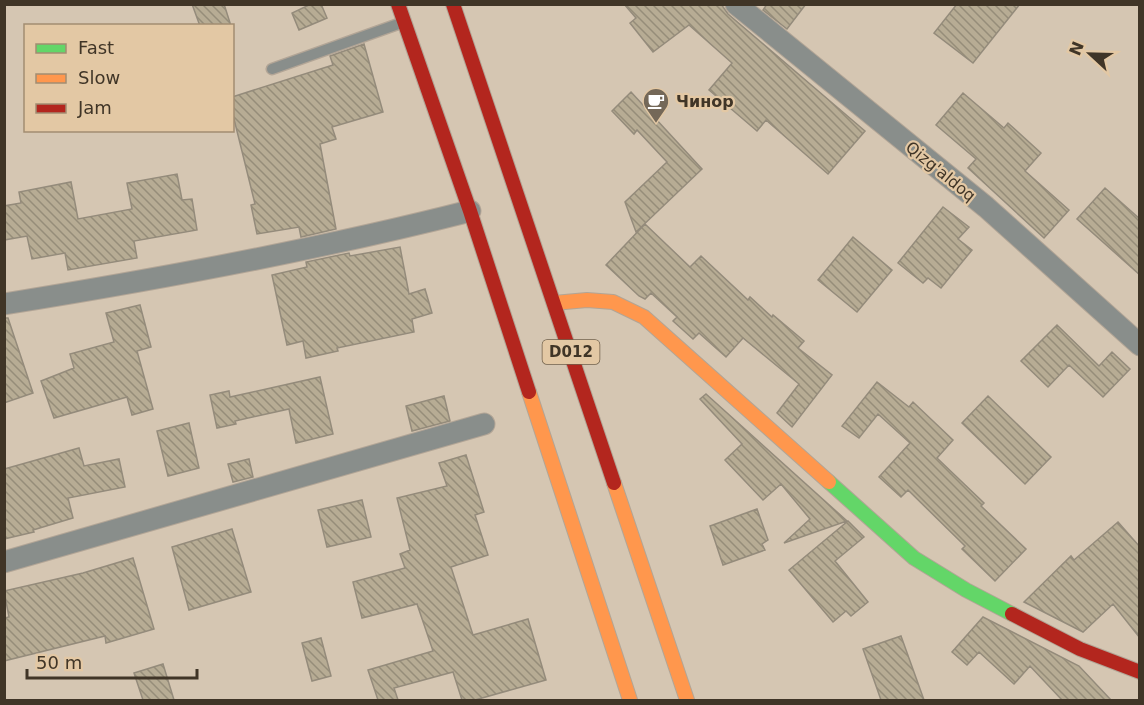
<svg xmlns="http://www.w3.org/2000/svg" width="1144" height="705" viewBox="0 0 1144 705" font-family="'DejaVu Sans',sans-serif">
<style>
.building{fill:url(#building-back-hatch);stroke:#948b7b;stroke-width:1.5}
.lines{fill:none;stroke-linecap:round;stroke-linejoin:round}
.lane-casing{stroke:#b2a596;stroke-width:13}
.street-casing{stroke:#b2a596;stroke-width:23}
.fast-casing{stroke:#b2a596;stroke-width:16}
.slow-casing{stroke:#b2a596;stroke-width:16}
.jam-casing{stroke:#b2a596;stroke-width:16}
.lane{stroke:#898e8b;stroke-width:10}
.street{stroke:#898e8b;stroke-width:21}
.fast{stroke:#63d668;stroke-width:14}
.slow{stroke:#ff974d;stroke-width:14}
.jam{stroke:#b3261e;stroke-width:14}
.labels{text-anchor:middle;stroke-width:4.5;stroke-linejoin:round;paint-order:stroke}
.shield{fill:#e3c8a4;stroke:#71614c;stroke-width:1.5}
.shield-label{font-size:15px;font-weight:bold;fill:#403527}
.poi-label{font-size:16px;font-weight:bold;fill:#403527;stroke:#e3c8a4;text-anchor:start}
.street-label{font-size:16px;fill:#403527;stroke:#e3c8a4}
</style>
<defs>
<pattern id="building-back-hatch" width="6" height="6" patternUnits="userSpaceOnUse" patternTransform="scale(1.5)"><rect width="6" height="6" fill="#b7ac94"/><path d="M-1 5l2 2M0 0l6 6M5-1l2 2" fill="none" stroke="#968d79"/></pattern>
</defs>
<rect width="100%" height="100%" fill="#d5c6b2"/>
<path class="building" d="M192,4H224L231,26H200Z
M311,4H321L327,18L299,30L292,13Z
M624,4H721L728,14L865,131L828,174L766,120L757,131L709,90L732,63L689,25L653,52L630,23L636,18Z
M767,4H806L787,29L763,10Z
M957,4H1020L973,63L934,33Z
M364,44L383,112L332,127L336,139L320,144L336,229L301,237L299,227L257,234L251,205L255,204L232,111V97L333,65L330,56Z
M631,92L702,169L636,232L625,202L667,162L637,130L634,134L612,111Z
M963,93L1004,128L1008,123L1041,153L1025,171L1069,210L1044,238L968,168L976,159L936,125Z
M177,174L182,200L192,199L197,230L134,241L137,258L68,270L65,253L32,259L27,236L4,240V206L21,203L19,192L71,182L78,219L132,209L127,183Z
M1105,188L1140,219V275L1077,219Z
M943,207L969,227L958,239L972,250L941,288L928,278L923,283L898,263Z
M645,224L690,267L701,256L748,300L750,297L772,317L773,315L804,341L798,348L832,375L792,427L777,413L799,384L743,338L726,357L699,333L693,339L673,321L677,317L651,293L645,299L639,296L606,265Z
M853,237L892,270L857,312L818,280Z
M400,247L409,294L425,289L432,313L412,319L414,332L337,348L338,351L306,358L303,341L287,345L272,275L307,267L306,262L349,253L350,256Z
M140,305L151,347L137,351L153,409L132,415L127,397L54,418L41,381L74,368L70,354L114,342L106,313Z
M4,318H8L33,393L4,403Z
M1057,325L1099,366L1112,352L1130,369L1103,397L1069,365L1048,387L1021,361Z
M320,377L333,434L296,443L289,409L235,421L236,424L217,428L210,395L229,391L230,397Z
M877,382L909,407L913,402L953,440L937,458L984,503L981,506L1026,549L995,581L962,549L965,546L908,490L901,497L879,477L910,443L878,414L859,438L842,426Z
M706,394L847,521L784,543L810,519L781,484L763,500L725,460L742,444L700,399Z
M444,396L450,421L412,431L406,406Z
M988,396L1051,457L1025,484L962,423Z
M189,423L199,468L168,476L157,431Z
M79,448L84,466L119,459L125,487L68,498L73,518L33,530L34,532L4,539V469Z
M466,455L484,512L475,515L488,555L451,567L473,635L528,619L546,680L475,700H462L453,672L394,688L398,700H378L368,670L433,651L417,604L362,618L353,582L405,568L400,554L410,550L397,498L447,486L439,463Z
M249,459L253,477L233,482L228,464Z
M362,500L371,537L327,547L318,510Z
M757,509L768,540L762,544L765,550L723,565L710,526Z
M848,521L864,537L835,561L868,602L851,616L846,611L833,622L789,570Z
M1118,522L1140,547V638L1113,604L1083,632L1024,602L1071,556L1074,560Z
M232,529L251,592L189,610L172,547Z
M133,558L154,629L106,643L105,636L4,661V618L9,617L4,591L83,573Z
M983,617L1079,666L1111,700H1062L1030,666L1014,684L979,652L967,665L952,652Z
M901,636L924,700H881L863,649Z
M321,638L331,676L312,681L302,643Z
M163,664L174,700H143L134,673Z"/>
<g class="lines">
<g class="lane-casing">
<path id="lane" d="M272,69L401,23"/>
</g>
<g class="street-casing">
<path id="street" d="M736,4L986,207L1140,345
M4,304C160,279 317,250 470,211
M4,562L484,424"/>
</g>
<g class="fast-casing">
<path id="fast" d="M829,482L914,558L966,590L1012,614"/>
</g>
<g class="slow-casing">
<path id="slow" d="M554,303L587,300L613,302L644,317L829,482
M529,392L630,700
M614,483L687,700"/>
</g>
<g class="jam-casing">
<path id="jam" d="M398,4L470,211L529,392
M453,4L614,483
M1012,614L1080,649L1140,672"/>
</g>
<use href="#lane" class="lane"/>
<use href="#street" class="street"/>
<use href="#fast" class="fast"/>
<use href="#slow" class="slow"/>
<use href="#jam" class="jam"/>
</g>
<defs>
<g id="cafe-pin" transform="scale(1.35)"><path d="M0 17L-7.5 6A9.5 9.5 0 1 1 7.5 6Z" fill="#746858" stroke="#e3c8a4"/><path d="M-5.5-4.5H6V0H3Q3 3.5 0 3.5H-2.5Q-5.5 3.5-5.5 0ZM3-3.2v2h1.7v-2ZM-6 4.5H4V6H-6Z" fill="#fff"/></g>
</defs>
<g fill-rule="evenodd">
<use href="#cafe-pin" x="656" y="101"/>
</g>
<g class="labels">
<rect class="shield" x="542.5" y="340" width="57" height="24" rx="4.5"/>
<g class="shield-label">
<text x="571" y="357">D012</text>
</g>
<g class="poi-label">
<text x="676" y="107">Чинор</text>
</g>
<g class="street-label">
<text transform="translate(941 171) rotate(39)" y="6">Qizg'aldoq</text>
</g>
</g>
<rect width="1144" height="705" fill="none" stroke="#403527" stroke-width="12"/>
<rect x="24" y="24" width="210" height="108" fill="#e3c8a4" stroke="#a28d72" stroke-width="1.5"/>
<rect x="36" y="44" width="30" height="9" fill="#63d668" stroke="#a28d72" stroke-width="1.5"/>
<text x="78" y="54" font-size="18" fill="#403527">Fast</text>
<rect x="36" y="74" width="30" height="9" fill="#ff974d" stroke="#a28d72" stroke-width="1.5"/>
<text x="78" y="84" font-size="18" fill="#403527">Slow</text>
<rect x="36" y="104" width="30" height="9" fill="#b3261e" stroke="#a28d72" stroke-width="1.5"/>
<text x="78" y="114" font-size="18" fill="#403527">Jam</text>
<g transform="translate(1090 54) rotate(292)" stroke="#e3c8a4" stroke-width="4.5" paint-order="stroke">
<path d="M0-4.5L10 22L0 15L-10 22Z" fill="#403527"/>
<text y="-9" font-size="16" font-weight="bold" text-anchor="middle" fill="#403527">N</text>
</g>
<path d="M27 669v9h170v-9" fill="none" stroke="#403527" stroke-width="3"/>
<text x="36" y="669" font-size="18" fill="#403527" stroke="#e3c8a4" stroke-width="4.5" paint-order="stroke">50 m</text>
</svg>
